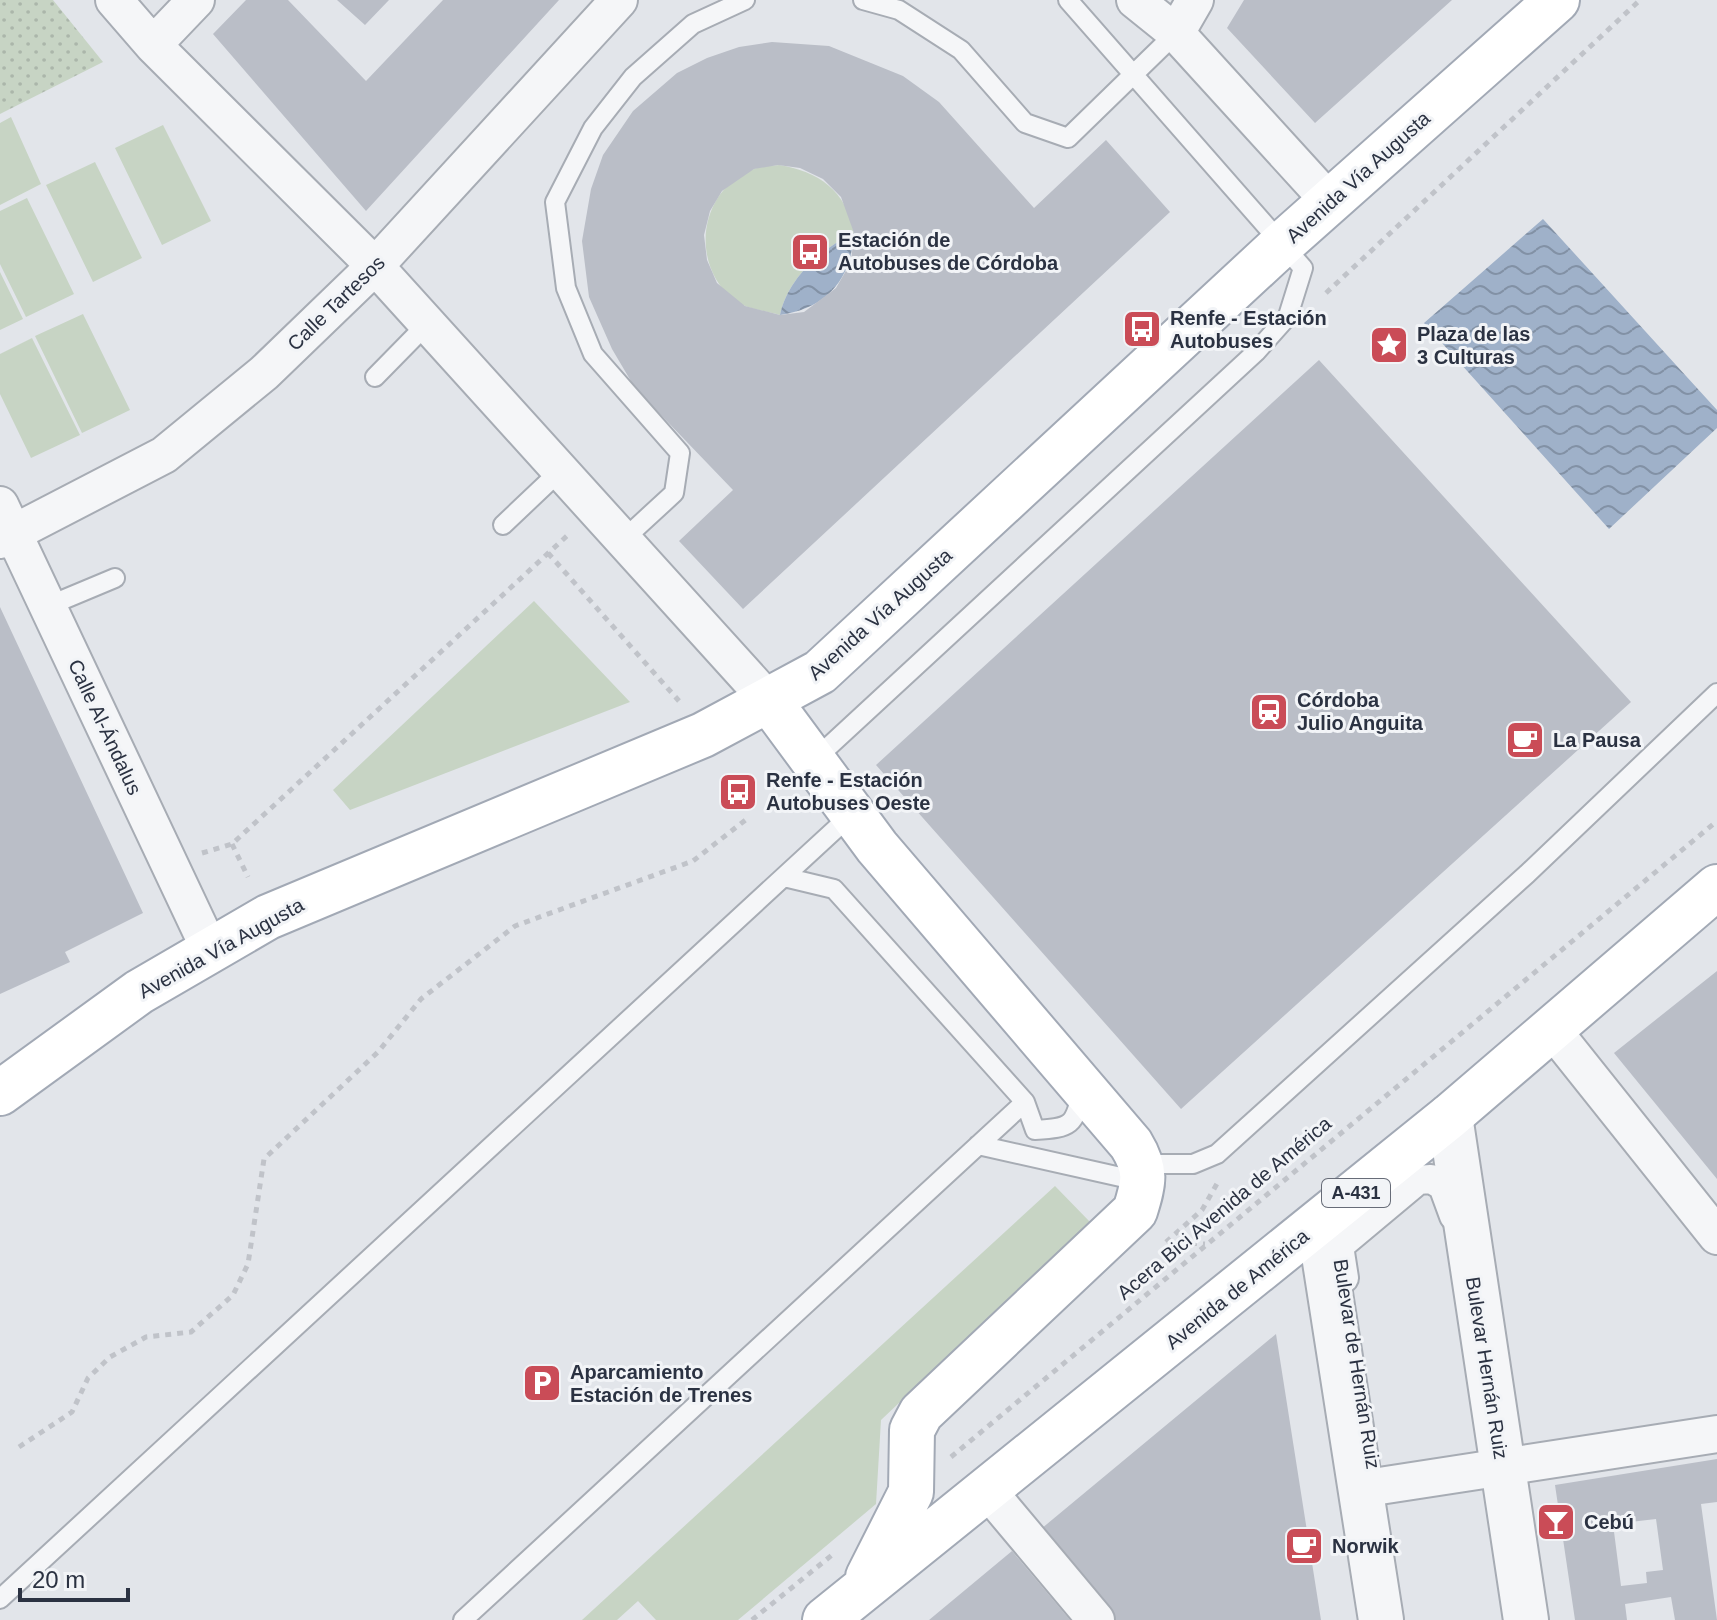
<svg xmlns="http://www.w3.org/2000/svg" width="1717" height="1620" viewBox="0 0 1717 1620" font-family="Helvetica,sans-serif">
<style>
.green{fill:#c7d4c4}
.park{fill:url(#park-dots)}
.water{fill:url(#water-waves)}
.building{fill:#babec7;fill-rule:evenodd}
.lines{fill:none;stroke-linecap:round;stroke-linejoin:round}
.service-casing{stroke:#a7acb4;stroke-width:22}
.pedestrian-casing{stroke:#a7acb4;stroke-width:32}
.minor-casing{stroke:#a7acb4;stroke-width:40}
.tertiary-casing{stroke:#a7acb4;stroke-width:48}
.primary-casing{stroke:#a2a9b5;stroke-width:48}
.path{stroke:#c0c3c9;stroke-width:5;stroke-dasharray:6 6;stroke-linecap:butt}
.service{stroke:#f5f6f8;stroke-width:18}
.pedestrian{stroke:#f5f6f8;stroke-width:28}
.minor{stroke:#f5f6f8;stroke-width:36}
.tertiary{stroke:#f5f6f8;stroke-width:44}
.primary{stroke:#fff;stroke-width:44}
.labels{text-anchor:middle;stroke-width:6;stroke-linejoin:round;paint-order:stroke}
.shield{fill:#f2f4f7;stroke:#676c78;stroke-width:2}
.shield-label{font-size:18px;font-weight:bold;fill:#2b3242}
.street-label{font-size:20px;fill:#2b3242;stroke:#f2f4f7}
.poi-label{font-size:20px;font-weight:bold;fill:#2b3242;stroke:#f2f4f7;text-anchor:start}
</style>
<defs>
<pattern id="park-dots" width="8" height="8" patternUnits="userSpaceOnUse" patternTransform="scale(2)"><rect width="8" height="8" fill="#c7d4c4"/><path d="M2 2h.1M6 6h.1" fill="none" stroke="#abb6aa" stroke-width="1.8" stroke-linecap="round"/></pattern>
<pattern id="water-waves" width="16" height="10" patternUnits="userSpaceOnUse" patternTransform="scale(2)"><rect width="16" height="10" fill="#9fb1c9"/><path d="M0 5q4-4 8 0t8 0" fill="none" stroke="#8291a5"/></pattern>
</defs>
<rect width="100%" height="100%" fill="#e2e5ea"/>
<path class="green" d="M11,117L41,184L0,205V123Z
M163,125L211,221L162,245L115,148Z
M95,162L142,258L93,282L46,185Z
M779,165C818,171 847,191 854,233C821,249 788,278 780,315C765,311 746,309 734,300C689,264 699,189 754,169C761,166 771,166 779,165Z
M27,198L74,294L26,317L0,264V211Z
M0,272L23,319L0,330Z
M83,314L130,410L82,433L35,336Z
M32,338L80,435L31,458L0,394V354Z
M534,601L630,702L350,810L333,790Z
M1055,1186L1090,1222L881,1420L876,1504L738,1620H656L638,1601L617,1620H582Z"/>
<path class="park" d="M0,0H53L103,62L0,114Z"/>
<path class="water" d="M1543,219L1717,410V428L1609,529L1424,323Z
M854,233C851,280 827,308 780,315C788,278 821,249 854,233Z"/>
<path class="building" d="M246,0H288L366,81L443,0H559L366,211L213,34Z
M337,0H389L365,25Z
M1244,0H1452L1315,123L1227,28Z
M772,42L829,46L903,76L939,102L1034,208L1106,140L1170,212L743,609L679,541L733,490L635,388L612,349L589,297L582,241L591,189L603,155L633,111L677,73L707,58L739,47ZM778,165L800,168L823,179L841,197L854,233L851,262L836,288L804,312L780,315L745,306L717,283L707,260L704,235L710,211L722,191L754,169Z
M1319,360L1631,702L1181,1109L876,765Z
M0,607L143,913L65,952L70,962L0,994Z
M1717,971V1179L1614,1053Z
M1276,1334L1321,1620H1116L1041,1529Z
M1717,1459V1502L1701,1504L1717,1620H1675L1671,1597L1625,1604L1627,1620H1575L1555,1485ZM1656,1519L1663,1570L1646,1572L1647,1583L1621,1586L1613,1524Z
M1012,1551L1070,1620H929Z"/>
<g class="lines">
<g class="service-casing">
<path id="service" d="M863,0L899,10L961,50L1025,123L1068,138L1176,33
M375,377L428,323
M503,525L561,470
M623,540L674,493L680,453L593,354L566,288L555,202L593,128L633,77L693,24L745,0
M48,606L115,578
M814,760L1256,352L1288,316L1303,268L1068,0
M784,877L834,889L1025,1102L1035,1130C1071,1128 1075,1126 1082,1090
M978,1145L1143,1182
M1143,1164H1193L1217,1154L1527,874L1717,693
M0,1599L853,813
M463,1620L1025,1102"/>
</g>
<g class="pedestrian-casing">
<path id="pedestrian" d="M1344,1278L1339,1246L1418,1180L1431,1179L1443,1186L1454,1216"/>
</g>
<g class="minor-casing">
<path id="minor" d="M114,0L153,45L375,266L770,702
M1135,0L1176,33L1330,202
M1176,33L1195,0
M153,45L196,0
M0,505L210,950
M0,540L164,455L264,373L375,266L619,0
M1551,1028L1717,1236
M1360,1489L1717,1434
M988,1491L1096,1620"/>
</g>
<g class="tertiary-casing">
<path id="tertiary" d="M1450,1116L1526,1620
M1319,1223L1381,1620"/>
</g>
<g class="primary-casing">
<path id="primary" d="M770,702L877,847L1131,1144C1147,1170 1144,1183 1135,1211L921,1413L912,1430L911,1492L868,1577
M0,1093L139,992L268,917L703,735L820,672L1281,245L1557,0
M825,1620L1450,1116L1717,887"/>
</g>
<path class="path" d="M1326,293L1640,0
M548,553L679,701
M232,844L248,877
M202,853L232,844L569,534
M1166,1242L1202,1210L1218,1182
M1167,1242L1205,1244
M19,1447L72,1412L88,1378L110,1357L146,1337L191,1332L233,1295L248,1264L264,1159L378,1052L421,999L515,926L693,861L748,818
M951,1457L1717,821
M752,1620L832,1555"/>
<use href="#service" class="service"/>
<use href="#pedestrian" class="pedestrian"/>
<use href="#minor" class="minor"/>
<use href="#tertiary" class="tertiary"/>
<use href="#primary" class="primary"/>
</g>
<defs>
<g id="bus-square" transform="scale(2)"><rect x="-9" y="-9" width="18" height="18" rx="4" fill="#ca4c57" stroke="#f2f4f7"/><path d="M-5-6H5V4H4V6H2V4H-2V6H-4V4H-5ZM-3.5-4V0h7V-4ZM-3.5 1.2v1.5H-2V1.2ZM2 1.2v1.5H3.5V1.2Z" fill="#fff"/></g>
<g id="sight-square" transform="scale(2)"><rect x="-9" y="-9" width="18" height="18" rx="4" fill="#ca4c57" stroke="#f2f4f7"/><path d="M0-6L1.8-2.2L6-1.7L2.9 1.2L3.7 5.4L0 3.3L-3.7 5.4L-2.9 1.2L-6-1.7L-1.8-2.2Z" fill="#fff"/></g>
<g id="station-square" transform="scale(2)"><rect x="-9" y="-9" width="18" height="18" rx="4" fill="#ca4c57" stroke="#f2f4f7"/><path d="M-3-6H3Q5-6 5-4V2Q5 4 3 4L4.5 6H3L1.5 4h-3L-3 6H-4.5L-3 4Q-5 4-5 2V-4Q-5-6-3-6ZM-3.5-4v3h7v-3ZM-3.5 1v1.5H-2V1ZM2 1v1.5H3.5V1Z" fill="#fff"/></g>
<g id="cafe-square" transform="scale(2)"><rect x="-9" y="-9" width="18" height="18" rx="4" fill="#ca4c57" stroke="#f2f4f7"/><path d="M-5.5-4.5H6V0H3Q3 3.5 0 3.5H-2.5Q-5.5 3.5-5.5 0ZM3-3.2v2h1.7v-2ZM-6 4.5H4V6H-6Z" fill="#fff"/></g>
<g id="parking-square" transform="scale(2)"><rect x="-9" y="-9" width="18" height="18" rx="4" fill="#ca4c57" stroke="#f2f4f7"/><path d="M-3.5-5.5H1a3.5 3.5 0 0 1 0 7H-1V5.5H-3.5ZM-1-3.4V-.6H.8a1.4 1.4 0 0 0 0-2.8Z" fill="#fff"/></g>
<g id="bar-square" transform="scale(2)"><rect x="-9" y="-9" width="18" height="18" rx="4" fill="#ca4c57" stroke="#f2f4f7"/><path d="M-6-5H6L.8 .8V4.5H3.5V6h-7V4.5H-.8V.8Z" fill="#fff"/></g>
</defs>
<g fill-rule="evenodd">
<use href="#bus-square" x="810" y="252"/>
<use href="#bus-square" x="1142" y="329"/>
<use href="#sight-square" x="1389" y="345"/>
<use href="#station-square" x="1269" y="712"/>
<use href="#cafe-square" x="1525" y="740"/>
<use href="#bus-square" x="738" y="792"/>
<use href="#parking-square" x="542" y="1383"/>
<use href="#bar-square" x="1556" y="1522"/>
<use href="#cafe-square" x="1304" y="1546"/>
</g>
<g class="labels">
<rect class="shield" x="1322" y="1179" width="68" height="28" rx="6"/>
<g class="shield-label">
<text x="1356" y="1199">A-431</text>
</g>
<g class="street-label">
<text transform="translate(1358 177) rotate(-42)" y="7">Avenida Vía Augusta</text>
<text transform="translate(336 303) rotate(-44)" y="7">Calle Tartesos</text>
<text transform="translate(880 614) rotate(-42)" y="7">Avenida Vía Augusta</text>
<text transform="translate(105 727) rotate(65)" y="7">Calle Al-Ándalus</text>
<text transform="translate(221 948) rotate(-29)" y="7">Avenida Vía Augusta</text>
<text transform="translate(1224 1208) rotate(-40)" y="7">Acera Bici Avenida de América</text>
<text transform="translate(1237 1289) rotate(-39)" y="7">Avenida de América</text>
<text transform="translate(1357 1364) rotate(81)" y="7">Bulevar de Hernán Ruiz</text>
<text transform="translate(1487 1368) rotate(81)" y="7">Bulevar Hernán Ruiz</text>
</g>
<g class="poi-label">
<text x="838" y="247">Estación de<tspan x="838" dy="23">Autobuses de Córdoba</tspan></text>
<text x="1170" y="325">Renfe - Estación<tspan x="1170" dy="23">Autobuses</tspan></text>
<text x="1417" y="341">Plaza de las<tspan x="1417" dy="23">3 Culturas</tspan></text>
<text x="1297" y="707">Córdoba<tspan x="1297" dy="23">Julio Anguita</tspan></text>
<text x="1553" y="747">La Pausa</text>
<text x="766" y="787">Renfe - Estación<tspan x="766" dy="23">Autobuses Oeste</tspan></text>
<text x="570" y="1379">Aparcamiento<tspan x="570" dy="23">Estación de Trenes</tspan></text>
<text x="1584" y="1529">Cebú</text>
<text x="1332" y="1553">Norwik</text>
</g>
</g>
<path d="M20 1588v12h108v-12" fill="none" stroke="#2b3242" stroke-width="4"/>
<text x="32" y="1588" font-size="24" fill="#2b3242" stroke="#f2f4f7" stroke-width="6" paint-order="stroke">20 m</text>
</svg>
